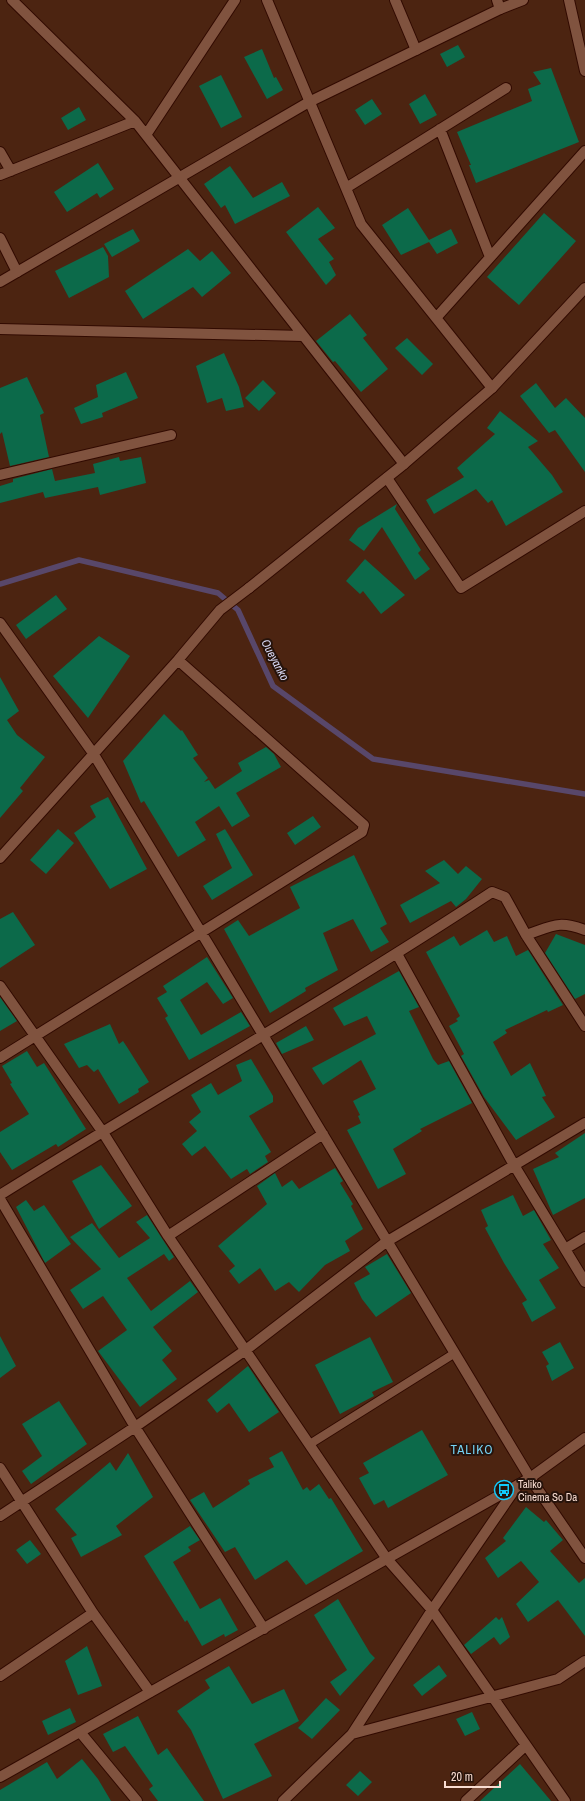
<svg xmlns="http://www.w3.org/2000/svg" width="585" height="1801" viewBox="0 0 585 1801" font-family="'Archivo Narrow',sans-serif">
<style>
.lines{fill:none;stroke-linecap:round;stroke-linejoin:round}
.stream{stroke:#58476a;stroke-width:5.5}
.building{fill:#0c6a4a}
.service-casing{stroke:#310a00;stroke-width:10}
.minor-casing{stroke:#310a00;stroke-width:12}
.tertiary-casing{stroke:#310a00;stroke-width:12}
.service{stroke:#80533f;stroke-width:8}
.minor{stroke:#80533f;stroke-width:10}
.tertiary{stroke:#80533f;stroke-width:10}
.labels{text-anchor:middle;stroke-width:4;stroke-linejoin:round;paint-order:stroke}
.poi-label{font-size:11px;fill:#f9ddd2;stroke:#26130b;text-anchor:start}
.water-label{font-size:12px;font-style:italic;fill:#d7d8f4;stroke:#26130b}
.quarter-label{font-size:13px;letter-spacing:1px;fill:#76d3f4;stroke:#26130b}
</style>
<rect width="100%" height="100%" fill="#4c2411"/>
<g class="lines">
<path class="stream" d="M0,584L79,560L218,593L238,610L273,686L373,759L585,794"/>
</g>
<path class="building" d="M458,45L465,57L447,67L440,54Z
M262,49L274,78L276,77L283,90L267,99L244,57Z
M551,68L579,142L476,183L469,165H471L457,132L532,101L528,89L541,84L533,72Z
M221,75L242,117L221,128L199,86Z
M425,94L437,115L420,124L409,104Z
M372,99L382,114L365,125L355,110Z
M79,107L86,120L68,130L61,118Z
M98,163L114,189L100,198L97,193L67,212L54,192Z
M230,166L253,198L282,182L290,196L235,224L225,205L221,208L204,184Z
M318,207L335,228L318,239L334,259L329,262L336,275L326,285L286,232Z
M408,208L429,240L451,229L458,243L437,254L429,242L401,255L382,225Z
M544,213L576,241L519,305L487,277Z
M133,229L140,241L112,257L104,244Z
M103,247L108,256L109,277L69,298L55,271Z
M188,249L200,261L212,251L231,273L202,297L193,287L143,319L125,291Z
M350,314L367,335L363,338L388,369L361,392L335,361L333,362L316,341Z
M407,338L433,364L422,375L395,348Z
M224,353L239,387L244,407L226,411L222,398L207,403L196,366Z
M126,372L138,398L102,413L103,417L81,424L74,408L98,397L96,385Z
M27,377L44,413L40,415L49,457L10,466L2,432L0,434V388Z
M263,380L276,393L259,411L245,398Z
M536,383L555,408L566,398L585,418V472L555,430L549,433L520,396Z
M500,411L538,441L528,447L552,475L563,492L506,526L492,500L488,503L476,489L434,514L426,500L464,477L457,468L495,434L487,428Z
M119,457L120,461L141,457L146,483L100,495L98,487L45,498L43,492L0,503V486L13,482V479L52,469L55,481L95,473L93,464Z
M397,504L395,509L421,550L418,553L430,569L415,580L382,527L364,551L349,540L358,528Z
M365,559L405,595L381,614L363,591L360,594L346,581Z
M56,595L67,609L26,639L16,625Z
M99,636L130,656L88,718L53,676Z
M0,677L19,711L7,720L17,735L45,757L20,788L23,791L0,818Z
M164,714L181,731L182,730L198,755L193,758L208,778L204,782L209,780L215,789L242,771L238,763L266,747L274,754L281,767L236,793L250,816L232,827L219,806L195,822L206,840L178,857L144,801L141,803L123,761Z
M108,797L147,869L110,889L74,833L96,817L90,806Z
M313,816L321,827L295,845L287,833Z
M58,829L74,843L46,874L30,860Z
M225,829L253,875L212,900L203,886L232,868L216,834Z
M354,855L387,924L380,928L389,942L371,952L353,919L323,933L338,970L305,988L306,991L270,1013L224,929L238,920L249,936L300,908L290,887Z
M444,860L458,874L466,866L482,879L466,899L456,907L451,901L410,923L400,905L440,883L425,871Z
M13,912L35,945L0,968V919Z
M487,930L494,942L507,936L516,956L528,950L563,1005L548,1012L547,1010L505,1030L507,1033L493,1042L511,1076L530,1063L546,1096L542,1097L555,1117L516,1140L484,1097L461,1056L464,1054L449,1026L458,1021L456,1019L460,1016L426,952L454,936L460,946Z
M556,934L585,945V994L575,999L545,953Z
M207,957L233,998L223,1004L207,982L180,1000L201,1035L241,1012L250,1026L189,1060L165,1018L168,1016L157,998L167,992L163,986Z
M399,971L419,1007L409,1011L433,1059L438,1065L449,1061L472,1103L420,1129L422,1131L393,1149L406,1174L378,1189L347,1130L361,1123L358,1116L360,1115L353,1101L376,1089L361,1060L323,1085L312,1068L376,1034L367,1016L344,1026L333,1008Z
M0,997L17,1021L0,1031Z
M110,1024L119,1044L123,1041L127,1047L149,1082L138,1089L139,1092L119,1104L98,1069L94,1072L87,1065L79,1068L64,1044Z
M306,1026L314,1040L282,1054L276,1043Z
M27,1051L37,1067L44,1063L86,1129L58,1147L56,1144L12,1170L0,1152V1132L29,1114L10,1084L12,1083L2,1066Z
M251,1059L273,1096V1102L249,1116L271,1152L265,1156L268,1162L250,1174L247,1169L231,1179L205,1146L192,1156L182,1144L197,1131L189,1122L201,1112L191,1095L211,1083L218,1095L242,1081L236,1065Z
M585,1133V1198L553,1215L533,1169L559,1157L555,1153Z
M101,1165L132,1206L99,1229L72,1181Z
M335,1168L343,1181L340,1183L353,1204L351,1206L363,1229L345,1241L350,1251L325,1265L299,1292L289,1282L275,1291L260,1268L239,1284L229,1271L235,1266L218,1246L267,1204L257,1186L275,1173L282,1187L292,1180L299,1189Z
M513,1195L523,1216L534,1210L551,1240L543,1244L559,1268L539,1280L556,1308L532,1322L522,1303L527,1300L504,1263L485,1228L488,1226L481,1210Z
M26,1200L34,1211L44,1205L71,1244L45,1263L16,1207Z
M147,1215L174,1257L169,1261L164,1254L127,1278L151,1311L190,1281L198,1292L153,1327L172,1351L162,1360L177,1379L140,1407L98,1351L127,1330L103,1296L83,1309L70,1290L101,1269L70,1237L92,1223L119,1258L150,1238L136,1222Z
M387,1254L411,1293L376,1317L362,1299L354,1283L370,1274L365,1267Z
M0,1336L16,1366L0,1378Z
M370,1337L393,1382L372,1392L374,1396L340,1414L315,1365Z
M560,1342L574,1368L552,1381L546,1366L549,1364L542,1352Z
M248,1366L279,1412L249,1432L229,1403L217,1413L207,1400Z
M59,1401L87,1444L31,1484L22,1471L42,1456L22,1424Z
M422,1430L448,1475L388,1508L384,1500L374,1505L359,1478L369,1473L363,1463Z
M282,1451L303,1490L307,1487L310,1491L319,1484L329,1499L331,1498L363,1551L306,1585L287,1560L255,1580L235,1547L225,1552L190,1500L204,1492L213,1508L250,1484L248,1480L274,1467L269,1458Z
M128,1453L153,1497L116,1526L122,1535L81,1557L71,1538L77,1535L55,1509L110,1462L116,1471Z
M526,1507L544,1522L546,1520L563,1540L550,1551L579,1583L585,1578V1636L558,1600L528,1622L516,1604L539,1582L521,1561L498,1578L485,1558L506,1541L503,1538Z
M190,1526L200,1540L188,1547L191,1551L173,1562L200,1609L220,1598L238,1630L225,1637L224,1634L202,1646L187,1620L185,1622L144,1556Z
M30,1540L41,1554L27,1564L16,1550Z
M338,1599L370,1653L375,1658L340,1696L330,1682L347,1670L314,1615Z
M496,1617L499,1620L502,1617L510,1637L500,1645L494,1637L471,1654L464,1645Z
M87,1646L102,1686L78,1695L65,1661Z
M439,1665L447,1676L422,1696L413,1685Z
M229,1666L252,1704L284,1689L299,1721L254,1744L272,1776L223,1799L191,1730L177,1711L210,1688L205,1680Z
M326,1698L340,1710L312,1739L298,1728Z
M70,1708L76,1722L48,1735L42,1721Z
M472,1712L480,1729L465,1736L456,1719Z
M138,1716L158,1755L167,1748L204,1801H158L149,1789L153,1786L125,1746L113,1752L103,1734Z
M82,1759L98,1779L111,1801H0V1790L47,1762L57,1779Z
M520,1764L551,1801H480Z
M360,1771L372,1782L358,1796L346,1785Z"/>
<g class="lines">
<g class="service-casing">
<path id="service" d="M310,1444L455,1353"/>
</g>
<g class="minor-casing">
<path id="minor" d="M12,0L135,121L404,464
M267,0L361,224L492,388
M395,0L416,50
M497,0L500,9
M569,0L585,71
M440,129L490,257
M146,135L235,0
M0,152L11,171
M0,175L135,121
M346,188L506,88
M0,238L17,272
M436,318L585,151
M0,329L303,336
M0,475L171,435
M387,478L461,588L585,511
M0,623L93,753L530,1478L585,1558
M0,858L178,660L220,610L249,588
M526,935C553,926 558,920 585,930
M397,954L514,1165L585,1282
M0,986L102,1131L168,1236L387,1559L432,1610L565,1801
M0,1058L362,832L364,825L178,660
M0,1195C163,1093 331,998 492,892L505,897L526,935L585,1026
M0,1199L135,1427L264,1629
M168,1236L323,1134
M565,1249L585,1237
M0,1468L93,1613L150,1692
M0,1516L135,1427L247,1349L386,1242L585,1123
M0,1676L93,1613
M80,1732L137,1801
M352,1734L558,1679L585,1661
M283,1801L352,1734L432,1610L518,1485
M466,1801L526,1745"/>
</g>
<g class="tertiary-casing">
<path id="tertiary" d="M0,282L309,102L500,9L523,0
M249,588L404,464L492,388L585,288
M0,1777L530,1478L585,1438"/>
</g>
<use href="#service" class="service"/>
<use href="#minor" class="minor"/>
<use href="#tertiary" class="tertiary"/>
</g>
<defs>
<g id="bus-ring" transform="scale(1)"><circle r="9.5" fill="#26130b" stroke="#12cafb" stroke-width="1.5"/><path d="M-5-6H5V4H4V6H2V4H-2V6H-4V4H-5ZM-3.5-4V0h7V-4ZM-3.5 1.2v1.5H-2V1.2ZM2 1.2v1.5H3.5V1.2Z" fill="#12cafb"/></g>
</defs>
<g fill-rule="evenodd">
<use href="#bus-ring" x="504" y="1490"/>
</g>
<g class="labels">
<g class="poi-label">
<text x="518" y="1488">Taliko<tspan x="518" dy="13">Cinema So Da</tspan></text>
</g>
<g class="water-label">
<text transform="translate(275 660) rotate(62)" y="4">Oueyanko</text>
</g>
<g class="quarter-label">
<text x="472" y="1454">TALIKO</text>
</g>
</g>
<path d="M445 1781v6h55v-6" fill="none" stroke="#f9ddd2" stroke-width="2"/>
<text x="451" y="1781" font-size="12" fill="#f9ddd2" stroke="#26130b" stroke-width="3" paint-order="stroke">20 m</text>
</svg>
